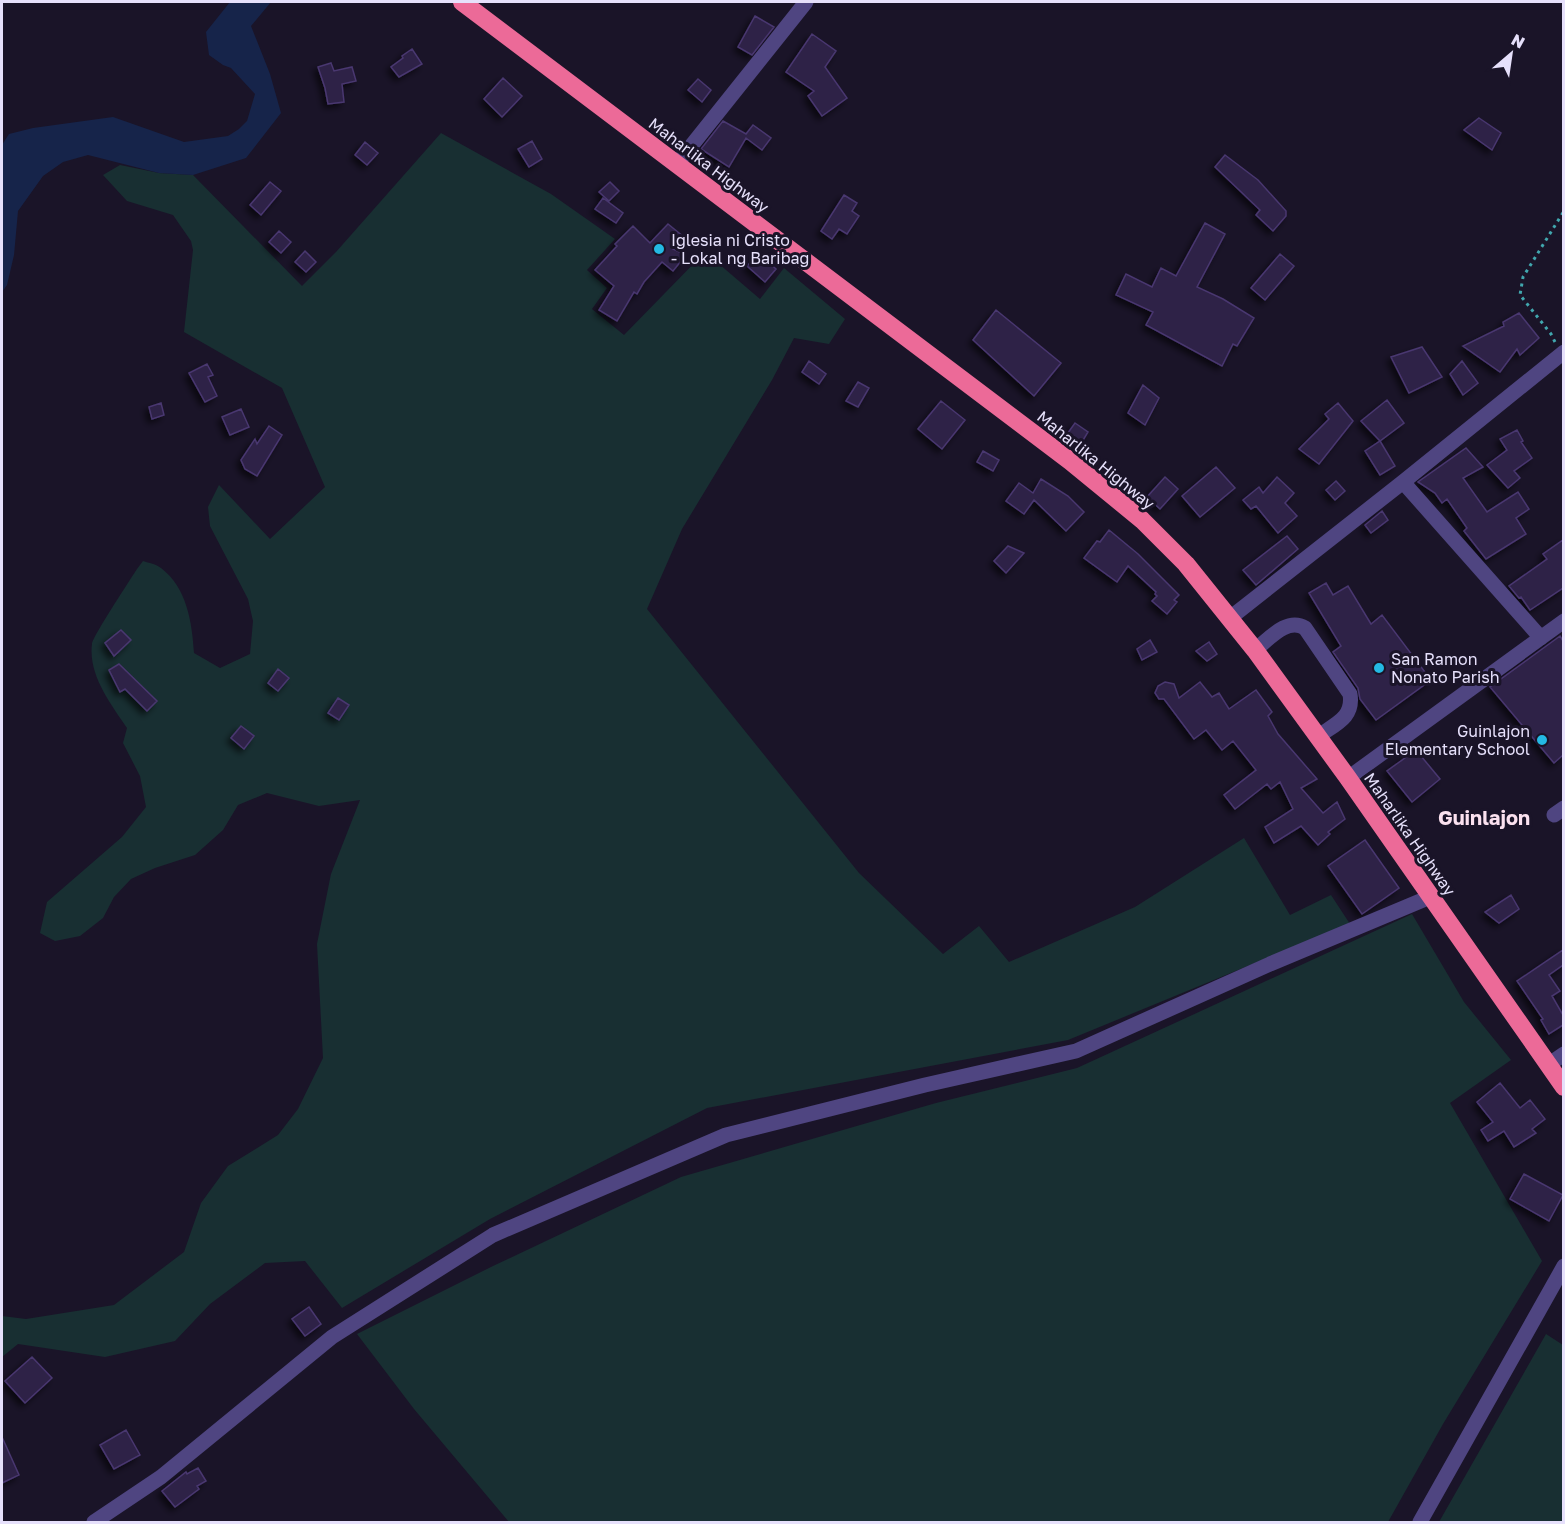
<svg xmlns="http://www.w3.org/2000/svg" width="1565" height="1524" viewBox="0 0 1565 1524" font-family="'Golos Text',sans-serif">
<style>
.green{fill:#182f32}
.water{fill:#16244a}
.building{fill:#2e2247;stroke:#493770;stroke-width:1.5;filter:url(#shadow)}
.lines{fill:none;stroke-linecap:round;stroke-linejoin:round}
.path{stroke:#41a7ae;stroke-width:3;stroke-dasharray:3 4.5;stroke-linecap:butt}
.minor{stroke:#4f4581;stroke-width:15}
.highway{stroke:#ec6a98;stroke-width:18}
.poi-dot{fill:#24b9e3;stroke:#1a1428;stroke-width:2}
.labels{text-anchor:middle;stroke-width:6;stroke-linejoin:round;paint-order:stroke}
.street-label{font-size:16px;fill:#e6e0fb;stroke:#1a1428}
.poi-label{font-size:16px;fill:#e6e0fb;stroke:#1a1428;text-anchor:start}
.quarter-label{font-size:20px;font-weight:bold;fill:#fbe1ef;stroke:#1a1428}
</style>
<defs>
<filter id="shadow"><feDropShadow dx="-4" dy="4" stdDeviation="3" flood-color="#0009"/></filter>
</defs>
<rect width="100%" height="100%" fill="#1a1428"/>
<path class="green" d="M441,133L551,194L615,239L587,270L607,288L592,309L624,335L705,252L760,299L784,268L845,319L829,344L794,338L772,380L682,529L647,609L859,873L943,954L979,926L1009,962L1135,907L1244,838L1290,915L1331,895L1350,924L1068,1040L707,1108L490,1219L342,1308L305,1261L265,1263L210,1304L175,1341L105,1357L18,1344L2,1357V1316L26,1319L114,1305L184,1252L201,1203L228,1166L278,1135L298,1109L323,1058L317,944L331,874L360,800L319,806L267,793L238,805L223,830L195,855L155,868L131,879L114,897L103,918L80,936L55,941L40,933L47,902L122,837L146,807L140,776L123,743L127,728C111,704 88,675 92,644C93,636 130,580 137,569L143,561C149,563 156,564 161,568C187,588 192,622 194,653L220,668L250,654L253,621L248,599L210,526L208,507L219,485L270,539L325,487L282,388L184,332L193,250L191,241L173,215L127,201L103,175L120,165L159,173L193,175L302,286L336,252Z
M1412,914L1464,1002L1511,1060L1450,1103L1542,1261L1443,1424L1388,1522H509L414,1409L357,1334L493,1266L681,1177L936,1103L1077,1068Z
M1546,1334L1563,1345V1522H1439Z"/>
<path class="water" d="M230,2H271L251,26L270,74L281,113L246,158L193,175L159,173L88,155L63,162L43,176L18,211L14,255L7,285L2,292V145L9,134L33,128L113,117L184,142L228,136L239,129L247,121L255,94L231,68L223,65L209,55L206,32Z"/>
<path class="building" d="M755,16L774,27L752,55L738,47Z
M812,34L836,51L825,67L847,98L822,116L808,96L814,91L786,72Z
M412,49L422,64L399,77L391,67L403,58L402,56Z
M331,63L334,71L352,67L356,81L342,84L344,102L328,104L325,88L318,67Z
M503,78L522,96L502,117L484,99Z
M698,79L711,90L702,102L688,90Z
M1479,118L1501,133L1492,150L1464,130Z
M723,121L746,134L753,125L771,138L762,150L746,138L729,167L701,149Z
M532,141L542,159L529,167L518,149Z
M365,142L378,153L367,165L355,155Z
M1225,155L1258,180L1286,211V216L1273,231L1256,215L1260,210L1215,167Z
M270,182L281,191L261,215L250,205Z
M610,182L619,191L609,201L599,192Z
M844,195L857,203L852,211L859,216L847,234L839,229L832,239L821,231Z
M603,198L623,213L616,223L595,209Z
M1205,223L1225,234L1197,287L1223,299L1254,318L1237,346L1233,344L1222,366L1146,325L1153,312L1116,295L1126,274L1152,287L1161,268L1176,276Z
M668,224L684,237L673,249L686,255L673,271L662,262L644,282L637,294L634,292L617,321L599,310L614,286L595,270L617,246L615,244L633,226L650,243Z
M279,231L291,242L281,253L269,242Z
M305,251L316,262L306,272L295,262Z
M759,253L776,269L765,282L747,266Z
M1280,254L1294,266L1265,300L1251,288Z
M996,310L1061,363L1034,396L973,340Z
M1519,313L1539,338L1520,355L1517,349L1500,372L1463,346L1504,326L1503,322Z
M1422,347L1442,377L1409,393L1391,357Z
M809,361L826,374L819,384L802,372Z
M1462,361L1478,383L1463,395L1450,374Z
M207,364L213,375L208,377L217,396L205,402L189,373Z
M858,382L869,388L858,407L846,401Z
M1143,385L1159,398L1145,425L1128,413Z
M1387,400L1404,423L1380,441L1361,421Z
M941,401L965,420L942,449L918,429Z
M161,403L164,415L152,419L149,407Z
M1338,403L1353,421L1319,464L1299,449L1329,419L1325,414Z
M241,409L249,427L230,435L222,417Z
M1075,423L1088,432L1079,447L1065,437Z
M269,426L282,435L257,476L245,469L241,460L255,439L257,444Z
M1517,430L1523,441L1521,442L1532,458L1514,471L1520,478L1508,488L1487,465L1507,450L1500,439Z
M1380,441L1395,466L1380,475L1365,451Z
M1466,448L1483,467L1463,478L1487,512L1518,492L1529,509L1516,518L1526,534L1486,559L1464,531L1467,528L1447,499L1442,503L1435,493L1418,482Z
M983,451L999,460L993,471L977,462Z
M1216,467L1235,488L1200,517L1182,496Z
M1165,477L1178,489L1160,509L1147,497Z
M1277,477L1294,493L1285,503L1297,516L1278,533L1256,506L1251,509L1243,500L1259,487L1263,493Z
M1041,479L1068,496L1084,512L1066,531L1034,500L1024,514L1006,501L1019,483L1033,493Z
M1336,481L1345,491L1335,500L1326,490Z
M1382,511L1388,520L1371,533L1365,525Z
M1109,530L1138,554L1179,595L1174,600L1177,602L1167,614L1152,601L1157,596L1155,594L1156,592L1128,566L1117,582L1084,558L1097,541L1100,542Z
M1287,536L1298,549L1256,585L1243,570Z
M1563,540V588L1530,610L1521,597L1519,598L1509,586L1547,559L1543,554Z
M1008,546L1024,553L1006,573L994,561Z
M1326,583L1333,595L1348,586L1371,624L1382,615L1431,680L1376,720L1360,699L1358,688L1333,652L1341,646L1309,593Z
M121,630L131,640L114,656L105,643Z
M1560,636L1563,641V755L1554,763L1490,687Z
M1150,640L1157,652L1142,660L1137,649Z
M1209,642L1217,654L1207,661L1196,651Z
M119,664L157,701L147,711L125,689L120,692L109,670Z
M278,669L289,678L278,691L268,683Z
M1165,682L1174,684L1179,698L1200,682L1212,697L1219,693L1229,709L1256,690L1272,712L1268,716L1278,734L1317,779L1301,788L1323,813L1337,802L1345,819L1328,832L1330,834L1318,845L1301,826L1274,843L1265,827L1293,809L1280,782L1271,789L1267,784L1235,809L1224,795L1256,770L1233,741L1222,750L1206,730L1194,739L1164,699H1159L1155,693L1158,686Z
M338,698L349,705L339,720L328,713Z
M241,726L254,736L244,749L231,738Z
M1416,750L1440,779L1412,802L1387,771Z
M1365,840L1399,888L1362,914L1328,866Z
M1511,895L1519,909L1499,923L1485,912Z
M1563,950V965L1549,975L1560,991L1552,996L1563,1015V1025L1549,1034L1541,1020L1543,1019L1517,981Z
M1500,1083L1520,1108L1530,1100L1545,1119L1532,1129L1536,1133L1514,1147L1504,1131L1488,1141L1481,1130L1493,1122L1477,1102Z
M1524,1174L1563,1195L1549,1221L1510,1199Z
M309,1307L321,1324L305,1336L292,1319Z
M32,1357L52,1378L25,1403L5,1381Z
M126,1430L140,1455L114,1469L100,1445Z
M2,1437L19,1475L2,1483Z
M198,1468L206,1481L197,1486L199,1489L175,1507L162,1491L186,1472L187,1474Z"/>
<g class="lines">
<path class="path" d="M1555,342L1551,334L1520,295L1523,277L1564,211"/>
<path class="minor" d="M676,165L806,2
M1403,482L1541,638
M1230,618L1403,482L1564,352
M1255,650C1269,639 1287,617 1305,628L1350,694C1354,718 1335,724 1317,737
M1348,778L1564,621
M1554,815L1564,808
M1548,1065L1564,1054
M94,1522L161,1477L332,1337L493,1235L726,1135L925,1085L1076,1051L1270,964L1430,897
M1420,1522L1564,1266"/>
<path class="highway" d="M462,2L1070,461L1142,520L1186,564L1255,650L1348,778L1564,1087"/>
</g>
<g class="poi-dot">
<circle cx="659" cy="249" r="6"/>
<circle cx="1379" cy="668" r="6"/>
<circle cx="1542" cy="740" r="6"/>
</g>
<g class="labels">
<g class="street-label">
<text transform="translate(709 165) rotate(37)" y="6">Maharlika Highway</text>
<text transform="translate(1096 460) rotate(39)" y="6">Maharlika Highway</text>
<text transform="translate(1410 834) rotate(55)" y="6">Maharlika Highway</text>
</g>
<g class="poi-label">
<text x="671" y="246">Iglesia ni Cristo<tspan x="671" dy="18">- Lokal ng Baribag</tspan></text>
<text x="1391" y="665">San Ramon<tspan x="1391" dy="18">Nonato Parish</tspan></text>
<text x="1530" y="737" text-anchor="end">Guinlajon<tspan x="1530" dy="18">Elementary School</tspan></text>
</g>
<g class="quarter-label">
<text x="1484" y="825">Guinlajon</text>
</g>
</g>
<rect width="1565" height="1524" fill="none" stroke="#e6e0fb" stroke-width="6"/>
<g transform="translate(1511 54) rotate(29)" stroke="#1a1428" stroke-width="4.5" paint-order="stroke">
<path d="M0-4.5L10 22L0 15L-10 22Z" fill="#e6e0fb"/>
<text y="-9" font-size="16" font-weight="bold" text-anchor="middle" fill="#e6e0fb">N</text>
</g>
</svg>
